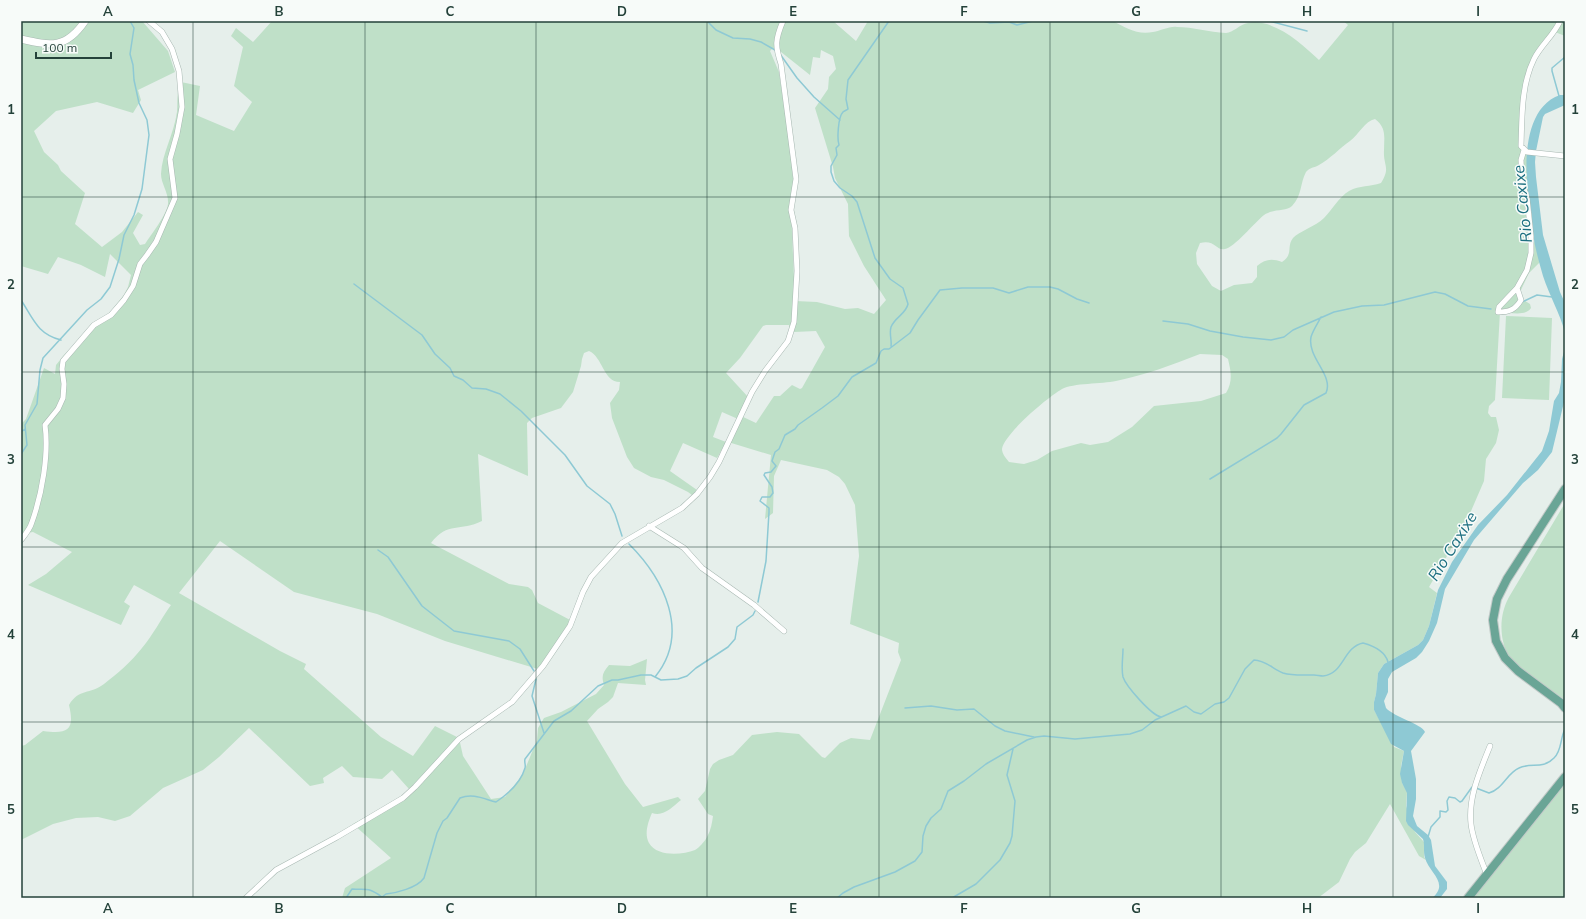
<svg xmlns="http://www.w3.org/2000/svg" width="1586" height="919" viewBox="0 0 1586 919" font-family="Mulish,sans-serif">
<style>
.green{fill:#bfe0c8;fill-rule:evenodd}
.water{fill:#8ec9d4}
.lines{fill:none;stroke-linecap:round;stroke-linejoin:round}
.stream{stroke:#8ec9d4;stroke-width:1.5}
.minor-casing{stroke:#a8b8b2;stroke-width:6}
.tertiary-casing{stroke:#a8b8b2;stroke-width:8}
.primary-casing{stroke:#c2cac8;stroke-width:10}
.minor{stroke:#fff;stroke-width:5}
.tertiary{stroke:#fff;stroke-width:7}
.primary{stroke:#6aa596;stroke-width:8}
.grid{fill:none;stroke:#24423a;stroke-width:1;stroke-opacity:0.55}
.labels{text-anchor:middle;stroke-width:3;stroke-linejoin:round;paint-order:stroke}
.water-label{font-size:16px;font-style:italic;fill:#1c6f80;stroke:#f7fbf9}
.neatline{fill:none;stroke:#24423a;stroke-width:1.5}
.grid-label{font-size:13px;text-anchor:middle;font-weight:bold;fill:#24423a}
</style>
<rect width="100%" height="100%" fill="#e6efeb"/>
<path class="green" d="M21,21H142L168,51L175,72L138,90L141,100L133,113L97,102L56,111L34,131L44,152L58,165L61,171L85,193L75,224L102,247L122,232L138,212L143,215L133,233L140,245L145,244C151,235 167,214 168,204C169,193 161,184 161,174C162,153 174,134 177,112C178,101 176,93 181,82L200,86L196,115L234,131L252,102L234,86L243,47L231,36L236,28L253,42L272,21H833L856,41L868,21H1113C1126,28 1137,35 1153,32C1161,31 1169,26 1177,27C1193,27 1209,32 1226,33C1233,33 1240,24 1248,23C1274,18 1302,44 1319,60L1348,25L1343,21H1565V36L1555,32L1534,59L1527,76L1520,140L1527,153V180L1533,235L1540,262L1529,273L1520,292L1522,299L1530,304L1531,308C1525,317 1509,312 1500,312L1495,400L1489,406L1488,413L1491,417H1496L1499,430L1496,443L1486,459L1484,481L1465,525L1429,587L1437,593L1429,626L1423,640L1418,645L1384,664L1378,673L1376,694L1374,702V710L1394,747L1404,751L1401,766L1402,783L1407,792L1406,806L1415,832L1424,842V857L1426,860L1419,856L1390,804L1366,843L1355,852L1350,859L1339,882L1318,898H342L345,888L391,858L353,824L407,795L409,789L392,770L382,779L353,777L342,766L323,778L324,783L310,786L249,728L219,757L203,770L163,788L130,816L115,821L98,817L76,818L53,824L21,840V746L25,745L43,731C68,734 75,731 69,705C79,688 90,695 104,684C117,674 132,661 142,648C153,635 161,619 171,605L134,585L124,602L130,606L121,625L28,585L46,574L72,552L33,532L21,534V424L26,419L44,368L55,374L56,365L64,355L111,311L124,295L128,287L131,275L110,254L105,277L81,265L58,257L48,274L21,266ZM776,48L810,75L813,57L820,58L821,50L833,56L836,69L829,77L828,89L815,108L833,167L835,178L848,204L849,236L864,266L886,300L874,314L858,308L845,309L817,302L795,301L791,208L794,189L790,147L779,72L770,51L772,49ZM1375,119C1387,128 1384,138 1384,150C1383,166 1391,167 1381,183C1370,187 1360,185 1349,191C1339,197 1332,210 1324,218C1316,226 1298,232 1293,238C1286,247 1294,254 1282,262C1272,258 1265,259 1257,266V277L1252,283L1234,285L1221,291L1212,286L1197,264L1196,253L1200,243C1215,239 1216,251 1225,249C1234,248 1255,222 1264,215C1274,208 1286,212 1292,206C1302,196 1300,183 1306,172C1310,167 1314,168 1319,165C1330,159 1340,148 1350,141C1359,134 1365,121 1375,119ZM766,325H789L790,330L794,332L816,331L825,347L802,388L800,389L792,385L780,396H774L756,423L741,416L749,398L726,373L740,358L763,326ZM589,351C603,357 603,382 620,382L619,390L610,403L612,418L627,457L634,468L651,477L664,480L688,492L692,495L697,490L670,471L683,443L717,458L726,442L713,437L722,412L738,419L728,442L771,455L765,519L773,513L774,476L781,460L827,470L839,477L845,484L855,505L859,556L850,624L899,643L898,652L901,660L870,740L851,738L840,743L825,758L822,757L799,734L777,732L752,735L733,755L719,760L713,764L710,769L705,791L698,799L708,814L713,816C712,823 711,830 707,837C705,841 699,848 695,850C682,855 657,857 649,843C644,834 648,822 652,813C664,817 672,807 681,800L678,797L643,807L625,784L587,721L598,709L608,702L613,697L618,683L646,685L645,680L647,659L630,666L609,665C603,672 601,676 604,685L596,694L561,712L544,718L538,728L537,740L523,774L505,797L491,799L463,756L459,738L435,726L413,756L381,737L304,669L306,664L280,651L179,593L220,541L294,592L377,614L445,641L541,670L572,621L538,603L532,590L528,587L509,584L431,543C448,521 460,532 482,521L478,454L528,476L527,423L532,418L561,408L573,392L581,366L582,359L584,353ZM1200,354L1222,355L1228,359C1231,372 1233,381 1226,393L1201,401L1154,406L1132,427L1108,442L1090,445L1081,443L1052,451L1037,460L1024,464L1009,462C1006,458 1002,454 1002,449C1004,434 1048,397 1062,389C1073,383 1102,384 1116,381C1145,375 1172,365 1200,354Z
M1506,316L1552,318L1549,400L1502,398Z
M1565,503V700C1554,691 1540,685 1528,677C1523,673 1516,668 1512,662C1499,643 1498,617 1509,597Z
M1565,781V898H1470L1528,830Z"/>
<path class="water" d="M1560,95H1565V105L1545,114L1543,117L1536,151L1535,162L1536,177L1543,235L1560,292L1565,303V333C1560,313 1549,295 1543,276C1539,262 1535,248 1533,234C1532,224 1532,214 1530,204C1529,196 1527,188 1527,180C1525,151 1528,106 1560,95Z
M1565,348V398L1552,452L1538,470L1523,483L1474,540L1445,589L1437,623L1429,641L1422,652L1416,658L1392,672L1388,679V692L1384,701L1386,708C1394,717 1422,724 1425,732L1411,751L1416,779V799L1413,816L1417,826L1428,835L1431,840L1435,866L1447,882V889L1440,898H1432C1450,883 1429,873 1425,858C1423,851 1425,845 1423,839L1408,825L1406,821L1407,793L1402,783L1400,774L1404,751L1391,744L1374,710V702L1376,694L1378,673L1384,664L1418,645L1423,640L1429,626L1438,590L1452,562L1478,525L1507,495L1542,451L1549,431L1554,401L1559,393L1561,382L1562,359Z"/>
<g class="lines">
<path class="stream" d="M707,21L716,30L733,38L750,39L761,42L775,50
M889,21L848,80L846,99L848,109C847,110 844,111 843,112C838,117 837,139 839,145L836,148L837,155L831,166V172L834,181L840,188L852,196L857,202L875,258L890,279L903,288L908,304C906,314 895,317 891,327C889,334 892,340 891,346
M983,21L990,23L1009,22L1017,25L1033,21
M1269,21L1307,31
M780,54L797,78L814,97L840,120
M1559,96L1552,71V68L1565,57
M354,284L422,335L435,354L450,368L454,376L463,380L472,388L486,389L500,394L521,411L565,455L587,486L610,504L615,514L622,536
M21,300C33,318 37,334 61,340
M1522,302L1537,295L1552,297
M1163,321L1188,324L1210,331L1243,337L1271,340L1284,337L1293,330L1334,312L1362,306L1384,305L1435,292L1445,294L1468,306L1491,309
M21,432L25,429
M21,454L27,445L25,425L37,404L40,370L43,358L87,310L101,299L110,287L119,259L124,235L134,215L142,189L149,135L147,120L139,103L134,80L133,65L130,54L134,28L130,21
M1210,479L1277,438L1281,434L1304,405L1326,393C1334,375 1307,358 1311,337C1313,330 1318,323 1321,317
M629,544C664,579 691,633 655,677
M378,550L388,557L422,606L454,631L509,641L520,649L534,671
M758,602L766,561L769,512V508L760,501L762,497H770L773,493L772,487L764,475L765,473L771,472L776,466L772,461L775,452L779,449L785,435L795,429L798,425L822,408L838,396L852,377L876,363L881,351L884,349H889L910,333L918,320L940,290L962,288H993L1009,293L1028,287H1050L1058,289L1077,299L1089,303
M1123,649C1123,658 1121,668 1123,677C1126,686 1151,715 1161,717
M536,679L532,696L544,733
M905,708L931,706L957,710L974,709L995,726L1005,731L1034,737
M1428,837L1431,827L1440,817V811L1446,812L1448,810L1447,801L1449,797L1455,798L1460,802L1462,801L1472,787L1476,788L1489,793C1503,789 1507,773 1519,768C1532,762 1542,770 1554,758C1562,751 1560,738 1565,729
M346,898L352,889C368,890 368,887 382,897L386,894C396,893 417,888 424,878L437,833L443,821L447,818L460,798C473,793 484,799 496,802C508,794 521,782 525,768C526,765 524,762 525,759L554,721L571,711L598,686L612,680H618L641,675H651L661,680L678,679L687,676L696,668L728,647L735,639L737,627L753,615L755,611
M837,898L843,893L854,887L895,872L915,861L922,852L923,836L926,826L931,818L941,809L948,791L964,781L986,764L1027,740L1036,737L1044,736L1075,739L1130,734L1142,730L1155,720L1186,706L1194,712L1201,714L1215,704L1224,702L1229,698L1245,669L1254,660C1265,660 1273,669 1283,673C1293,676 1303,675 1314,675C1317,675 1320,676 1323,676C1344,674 1343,647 1363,643C1374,646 1385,651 1388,662
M952,898L976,884L1000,860L1010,843L1012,836L1015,801L1007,775L1013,749"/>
<g class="minor-casing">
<path id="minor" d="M1560,21C1554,35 1541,45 1534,59C1521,85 1522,118 1521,146L1527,152L1565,156
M1517,288L1521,300C1515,310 1509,312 1498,312L1499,307L1517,288L1527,270L1531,253V236L1527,198L1522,183L1521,160L1524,150
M649,526L684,548L702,568L754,605L784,631
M21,540C25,535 30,529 32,522C42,494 49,454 45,425L58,409L63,398L64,384L62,369L63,361L94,325L111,315L124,300L133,286L140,264L147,255L156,242L175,198L170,159L177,134L182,107L179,71L172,49L162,32L149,21
M1487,875C1481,859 1473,841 1471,824C1468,797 1480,771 1490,746
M246,898L276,870L337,837L403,798L415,787L459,739L512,702L543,666L570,626L583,592L591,577L622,543L682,508L697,494L710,477L719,462L752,392L765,371L788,341L794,322L797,271L795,228L791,210L796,179L781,64C775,46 775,40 783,21"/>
</g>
<g class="tertiary-casing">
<path id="tertiary" d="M21,39C51,46 66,49 85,21"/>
</g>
<g class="primary-casing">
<path id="primary" d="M1565,489L1507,579L1497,599L1493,620L1496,641L1505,658L1518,671L1561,703L1565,708
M1468,898L1565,777"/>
</g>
<use href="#minor" class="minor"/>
<use href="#tertiary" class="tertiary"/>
<use href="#primary" class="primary"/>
</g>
<path class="grid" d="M193,21V898M365,21V898M536,21V898M707,21V898M879,21V898M1050,21V898M1221,21V898M1393,21V898M21,197H1565M21,372H1565M21,547H1565M21,722H1565"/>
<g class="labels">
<g class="water-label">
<text transform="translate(1522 204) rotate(-96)" y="6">Rio Caxixe</text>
<text transform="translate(1452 546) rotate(-58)" y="6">Rio Caxixe</text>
</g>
</g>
<rect width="1586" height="919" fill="none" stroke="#f7fbf9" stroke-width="44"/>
<path d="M36 52v6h75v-6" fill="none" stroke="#24423a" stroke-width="2"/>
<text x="42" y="52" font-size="12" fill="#24423a" stroke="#f7fbf9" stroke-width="3" paint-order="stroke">100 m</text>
<rect x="22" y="22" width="1542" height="875" class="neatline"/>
<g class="grid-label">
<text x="108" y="16">A</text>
<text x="279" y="16">B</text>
<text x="450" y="16">C</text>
<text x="622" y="16">D</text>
<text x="793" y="16">E</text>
<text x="964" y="16">F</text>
<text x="1136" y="16">G</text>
<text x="1307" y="16">H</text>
<text x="1478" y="16">I</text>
<text x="11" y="114">1</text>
<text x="1575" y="114">1</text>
<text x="11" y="289">2</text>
<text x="1575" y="289">2</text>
<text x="11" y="464">3</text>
<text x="1575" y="464">3</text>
<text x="11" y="639">4</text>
<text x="1575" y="639">4</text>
<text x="11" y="814">5</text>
<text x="1575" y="814">5</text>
<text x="108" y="913">A</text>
<text x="279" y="913">B</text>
<text x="450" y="913">C</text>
<text x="622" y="913">D</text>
<text x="793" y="913">E</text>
<text x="964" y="913">F</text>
<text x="1136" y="913">G</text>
<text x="1307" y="913">H</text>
<text x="1478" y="913">I</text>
</g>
</svg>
